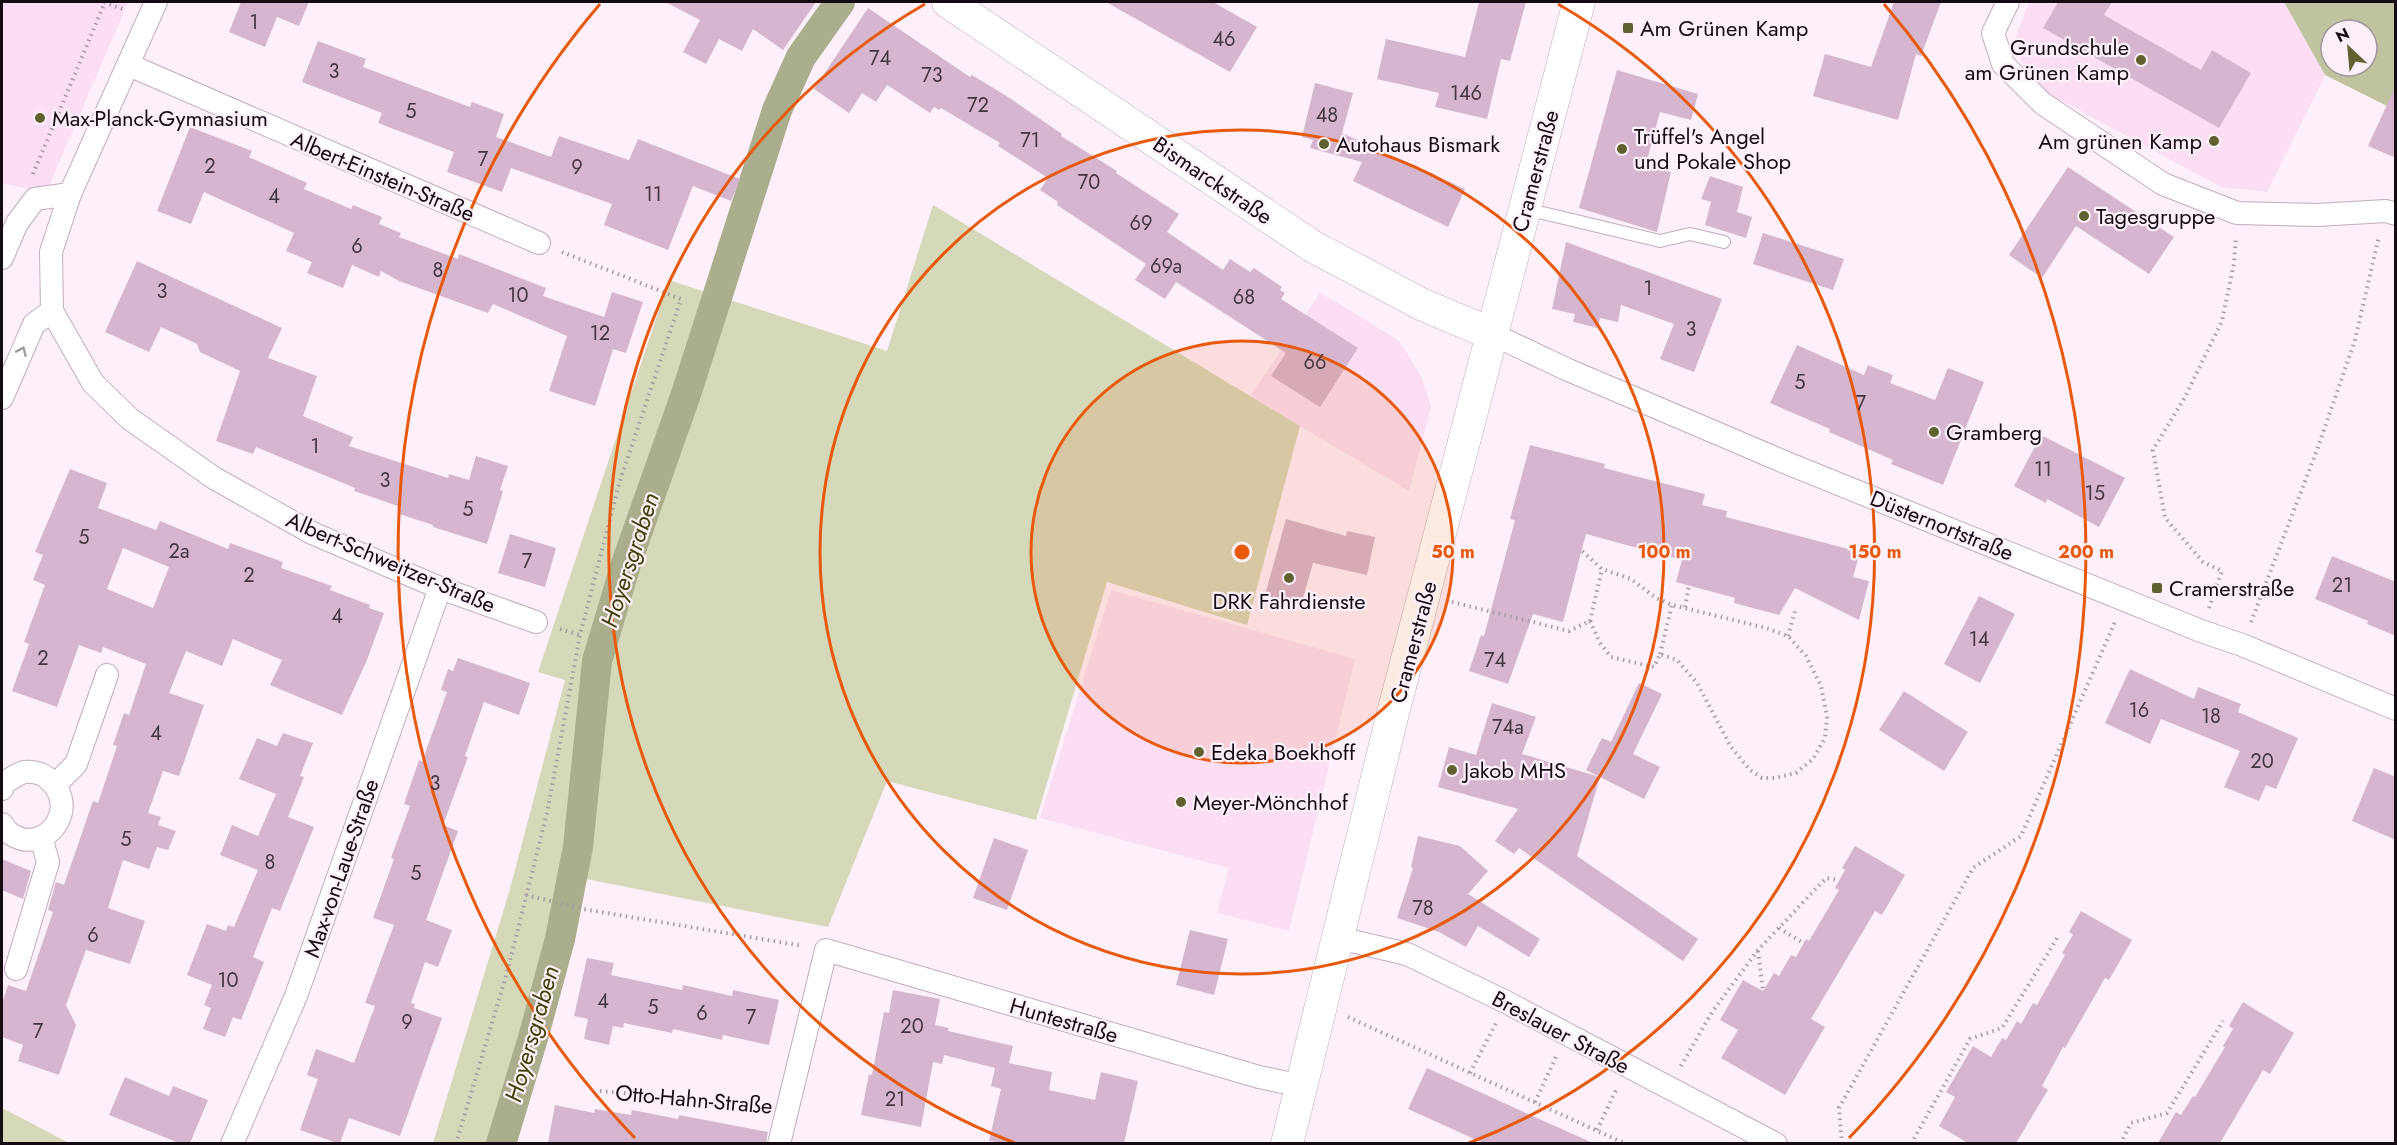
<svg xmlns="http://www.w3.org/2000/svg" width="2397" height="1145" viewBox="0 0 2397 1145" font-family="Jost,sans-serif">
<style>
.built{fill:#fbdef4}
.green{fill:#d5d8b9}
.forest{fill:#c0c3a0;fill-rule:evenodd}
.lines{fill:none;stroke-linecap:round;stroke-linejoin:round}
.canal{stroke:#abae8c;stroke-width:30}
.building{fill:#d5b6ce;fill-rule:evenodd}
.lane-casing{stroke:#c2acbd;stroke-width:14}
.street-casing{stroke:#c2acbd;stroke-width:24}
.secondary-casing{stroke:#c2acbd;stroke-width:33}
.path{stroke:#a69ba3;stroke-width:4;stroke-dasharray:1.5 4.5;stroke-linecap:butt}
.lane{stroke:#fff;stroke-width:12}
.street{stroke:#fff;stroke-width:22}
.secondary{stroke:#fff;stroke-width:32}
.oneway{stroke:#a19ea0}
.ring{fill:none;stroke:#e8590c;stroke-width:3}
.poi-dot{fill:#5f622f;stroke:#fdf0fa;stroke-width:2}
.labels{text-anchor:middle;stroke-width:4.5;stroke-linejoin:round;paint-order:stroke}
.number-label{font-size:20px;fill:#443641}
.poi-label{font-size:22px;fill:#140c12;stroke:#fdf0fa;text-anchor:start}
.street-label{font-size:22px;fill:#140c12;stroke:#fdf0fa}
.water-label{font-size:24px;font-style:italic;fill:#3f4102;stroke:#fdf0fa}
.centre{fill:#e8590c;stroke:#fdf0fa;stroke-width:3}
.ring-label{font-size:18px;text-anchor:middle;font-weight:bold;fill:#e8590c;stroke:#fdf0fa;stroke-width:4.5;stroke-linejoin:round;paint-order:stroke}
</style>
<rect width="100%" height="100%" fill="#fdf0fa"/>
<path class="built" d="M2,2H128L46,193L2,183Z
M2029,2H2284L2325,75L2267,192L2221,187L2049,94L2025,68L2013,44Z
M1320,293L1340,304L1399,341L1422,378L1431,407L1409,491L1250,396Z
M1111,590L1355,659L1289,931L1217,913L1229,868L1040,818Z"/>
<path class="green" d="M933,205L1300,426L1247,625L1107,582L1036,820L887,781L828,927L586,879L575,931L515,1143H433L510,889L565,680L538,672L669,280L887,351Z
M2,1108L10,1112L69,1143H2Z"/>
<path class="forest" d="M2284,2H2395V110L2325,75ZM2331,30H2367V66H2331Z"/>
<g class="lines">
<path class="canal" d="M501,1144L533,1038L560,939L578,847L597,661L626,564L686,394L777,110L801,57L840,2"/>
</g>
<path class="building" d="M241,2H309L299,26L277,17L265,47L229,32Z
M665,2H816L783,50L753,29L742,51L719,39L706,64L683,52L700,20Z
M1106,2H1213L1257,27L1230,72Z
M1479,2H1526L1510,61L1501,59L1487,119L1435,107L1439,93L1377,79L1386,39L1465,57Z
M1894,2H1941L1921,56L1916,54L1898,120L1813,96L1825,54L1871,67Z
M2058,2H2112L2104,15L2201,70L2212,50L2251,73L2219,128L2043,28Z
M868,8L970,77L972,75L1008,97L1062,134L1061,136L1117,171L1116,173L1179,214L1167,232L1223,270L1230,259L1250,272L1254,268L1282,287L1280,290L1285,293L1281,299L1358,348L1320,407L1271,376L1286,353L1176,282L1165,299L1135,280L1146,264L1057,205L1058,202L1040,190L1048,178L998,146L1000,143L941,108L939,110L934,107L930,113L887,85L876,102L862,93L849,113L814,89Z
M318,41L366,59L363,67L470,107L472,102L504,114L496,137L551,157L559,136L629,160L638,139L740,179L731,201L693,186L668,250L604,225L612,204L511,168L502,192L447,172L454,152L378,123L382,113L302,82Z
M1617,70L1698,94L1691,120L1660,112L1646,164L1671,172L1657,232L1579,208Z
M1315,83L1353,93L1342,133L1465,189L1448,227L1353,181L1362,162L1310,148L1313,140L1302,137Z
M2396,85V158L2368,146Z
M190,127L252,151L249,157L307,183L304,189L351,209L353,205L382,217L379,224L401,233L399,237L458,259L459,254L546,288L543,296L604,317L612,292L643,302L626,353L613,349L595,406L549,391L567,336L493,304L488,313L399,281L381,271L379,277L352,265L343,288L307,273L312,262L286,251L294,233L204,192L191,224L157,211Z
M2068,167L2174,237L2149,274L2076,226L2042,278L2009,255Z
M1710,176L1743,187L1737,212L1752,217L1746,238L1705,225L1711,202L1701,199Z
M1763,233L1844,259L1833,290L1753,264Z
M1566,242L1722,299L1694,372L1660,359L1674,324L1621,305L1618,322L1600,318L1598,328L1573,322L1575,314L1552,309Z
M137,261L282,328L268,358L317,376L303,416L353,437L349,446L448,478L449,474L469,480L476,456L508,466L500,490L503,491L487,544L433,527V525L399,514L401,507L354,491L355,488L256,447L253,454L216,441L240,371L200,352L197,344L161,327L149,352L105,332Z
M1797,345L1864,375L1868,365L1893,375L1890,383L1935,400L1948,368L1984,382L1943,485L1891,464L1893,460L1829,432L1830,429L1770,403Z
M2041,435L2125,478L2099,527L2047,499L2046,503L2014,486Z
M1530,445L1605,464L1604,468L1705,494L1702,505L1727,511L1726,517L1860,552L1853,577L1869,581L1859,620L1795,588L1779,615L1734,603L1735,598L1676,582L1682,560L1586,534L1563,622L1533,614L1508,684L1469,671L1481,635L1484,636L1515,520L1510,519Z
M70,469L107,483L98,508L156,530L160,521L228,549L230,543L283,562L281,568L332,586L330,590L370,605L369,608L384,613L367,660L342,715L270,685L282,660L233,639L222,666L186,651L169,693L204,705L179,776L163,771L148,813L161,817L158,825L176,831L168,850L157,847L149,869L123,860L108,908L145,921L130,964L86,950L66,1005L76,1025L59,1075L18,1061L23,1045L2,1037V1003L8,985L26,991L53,912L48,910L56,882L64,885L93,801L98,803L117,746L113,745L124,713L129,715L146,664L103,647L101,653L79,645L57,707L12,691L29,644L24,642L45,585L33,580L43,555L35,552ZM123,548L169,567L153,608L107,589Z
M1286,519L1346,536L1347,531L1375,537L1367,575L1313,563L1301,605L1265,595Z
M510,534L556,548L545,587L498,573Z
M2332,556L2396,582V636L2367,624L2368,621L2315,599Z
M1979,596L2015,614L1980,683L1944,664Z
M458,658L530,683L519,715L484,702L465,756L468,757L443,825L458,831L426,920L452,930L438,967L425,962L411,1003L415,1004L414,1008L442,1018L400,1136L349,1118L340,1143H337L300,1130L318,1079L307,1075L316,1049L354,1063L375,1006L365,1003L394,925L373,918L394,859L391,858L410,806L404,804L419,760L422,762L447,692L441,690L448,669L453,671Z
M2130,669L2194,699L2198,687L2241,704L2238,712L2298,738L2276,789L2266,785L2259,801L2224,787L2240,751L2161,719L2150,744L2105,723Z
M1639,683L1662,694L1633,754L1660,767L1644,799L1586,770L1602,738L1611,742Z
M1904,691L1968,732L1944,771L1879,730Z
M1492,703L1536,717L1522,754L1600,777L1577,856L1698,939L1683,961L1519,848L1514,854L1495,841L1518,809L1438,787L1449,747L1476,755Z
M283,733L313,743L300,776L304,777L288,817L314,827L280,911L272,908L253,957L264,962L241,1020L233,1017L225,1037L203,1029L211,1008L204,1005L212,985L187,975L207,924L226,931L228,925L234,927L258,870L220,855L232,825L258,836L276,794L239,779L257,738L277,746Z
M2374,768L2396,777V840L2352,821Z
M1418,836L1460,846L1488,871L1468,894L1540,939L1529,957L1478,926L1466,947L1439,932L1397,918L1413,868L1411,867Z
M994,838L1028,850L1007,910L973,898Z
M1855,846L1905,875L1882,915L1875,911L1811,1019L1825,1027L1785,1095L1721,1058L1738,1030L1720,1020L1743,980L1763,991L1774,973L1779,976L1791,955L1796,957L1806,939L1809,941L1839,890L1835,888L1845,870L1842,868Z
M2,859L31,871L23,899L2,890Z
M2081,911L2132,940L2109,980L2105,978L2065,1048L2063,1047L2042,1086L2048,1090L2016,1143H1968L1939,1126L1955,1097L1946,1092L1973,1046L1991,1057L2002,1038L2006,1040L2017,1021L2021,1024L2033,1003L2037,1005L2065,955L2062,953L2073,935L2069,932Z
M1190,930L1228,939L1214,995L1176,985Z
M587,958L614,963L611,975L682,990L683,985L732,996L733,990L779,1000L769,1045L723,1035L722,1040L673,1029L672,1033L624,1023L623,1028L613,1026L609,1045L584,1039L588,1019L574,1016Z
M893,990L940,999L935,1025L949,1028L948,1031L1013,1046L1009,1063L1052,1072L1049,1090L1095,1100L1101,1072L1138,1081L1124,1143H1002L989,1141L1001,1089L991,1086L995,1068L944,1055L942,1064L933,1062L921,1127L861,1115L869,1074L872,1075L884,1012L889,1013Z
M2243,1002L2294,1033L2270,1074L2263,1070L2220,1143H2158L2176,1112L2181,1115L2193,1096L2195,1097L2225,1047L2223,1046L2233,1029L2229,1026Z
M1427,1068L1528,1114L1593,1143H1483L1408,1109Z
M125,1077L169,1096L173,1086L208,1100L190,1143H179L109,1115Z
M555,1105L594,1113L595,1109L631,1115L632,1110L678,1119L679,1115L768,1132L766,1143H548Z"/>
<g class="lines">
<g class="lane-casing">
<path id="lane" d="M1526,209L1660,241L1690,234L1724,242"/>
</g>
<g class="street-casing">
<path id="street" d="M156,2L70,194L51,252L52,311L93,383L130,419L214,478L312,533L440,588L536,622
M2008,2L1993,33L2003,64L2042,103L2163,184L2237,213L2317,215L2386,211L2396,214
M129,65L539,243
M2,258L17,223L35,199L70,194
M1492,334L1566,369L1782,461L2201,631L2242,645L2396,709
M2,398L34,324L52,311
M56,784L76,764L107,675
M2,789L4,783C10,779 18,774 24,772C31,771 41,773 46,777C84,806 45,857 11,834C7,832 4,827 2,824
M1339,938L1407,954L1506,1002L1776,1144
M16,969L48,862L41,837
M232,1144L296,996L440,588
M779,1144L826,950L1259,1077L1302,1086"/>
</g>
<g class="secondary-casing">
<path id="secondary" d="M948,2L1312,246L1421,304L1492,334
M1287,1144L1393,713L1579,2"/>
</g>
<path class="path" d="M104,2L125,10
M33,174L105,2
M1452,602L1569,631L1590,621L1600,643L1611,657L1654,667L1660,654L1677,660L1697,683L1731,747L1750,770L1762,778H1775L1796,773L1813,759L1825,738L1827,717L1821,686L1806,656L1788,636L1766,628L1672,605L1656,598L1631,579L1602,569L1581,550
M1685,607L1689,585
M2209,608L2222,571L2203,562L2165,518L2153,450L2185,397L2222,321L2234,263L2236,237
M1590,621L1602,569
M2251,622L2317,450L2355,340L2379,236
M560,629L580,635
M1788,636L1796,607
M1660,654L1672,605
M526,895L583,909L803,946
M1779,928L1803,943
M1758,951L1763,991
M1348,1017L1626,1144
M1681,1066L1712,1012L1758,950L1826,878L1839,880
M1470,1073L1496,1023
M600,1091L763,1105
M1535,1102L1556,1057
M1597,1130L1617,1088
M456,1144L508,969L547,813L580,635L619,484L681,299L562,252
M1842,1144L1839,1108L1973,868L2021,836L2115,622
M1911,1144L1970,1039L2002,1028L2059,935
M2120,1144L2131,1123L2167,1113L2223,1021"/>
<use href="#lane" class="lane"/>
<use href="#street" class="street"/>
<use href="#secondary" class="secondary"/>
</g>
<defs><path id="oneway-chevron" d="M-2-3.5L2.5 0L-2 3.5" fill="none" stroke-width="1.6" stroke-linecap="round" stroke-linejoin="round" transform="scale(1.5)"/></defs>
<use class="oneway" href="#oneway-chevron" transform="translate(22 351) rotate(-66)"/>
<circle cx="1242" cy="552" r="211" fill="#e8590c" fill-opacity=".12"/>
<g class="ring">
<circle cx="1242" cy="552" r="211"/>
<circle cx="1242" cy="552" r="422"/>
<path d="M1015 1143A633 633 0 0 1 925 4M1558 4A633 633 0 0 1 1469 1143"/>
<path d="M635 1138A844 844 0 0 1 600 4M1884 4A844 844 0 0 1 1849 1138"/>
</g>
<g class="poi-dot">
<rect x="1622" y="22" width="12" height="12" rx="3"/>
<circle cx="2141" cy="60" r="6"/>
<circle cx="40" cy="118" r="6"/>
<circle cx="2214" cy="141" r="6"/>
<circle cx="1324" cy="144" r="6"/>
<circle cx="1622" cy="149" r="6"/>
<circle cx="2084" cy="216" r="6"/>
<circle cx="1934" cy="432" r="6"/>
<circle cx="1289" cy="578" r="6"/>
<rect x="2151" y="582" width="12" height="12" rx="3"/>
<circle cx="1199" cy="752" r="6"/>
<circle cx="1452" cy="770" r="6"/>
<circle cx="1181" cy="802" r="6"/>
</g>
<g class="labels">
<g class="number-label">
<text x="254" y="29">1</text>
<text x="1224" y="46">46</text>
<text x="880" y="65">74</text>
<text x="334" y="78">3</text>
<text x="932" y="82">73</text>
<text x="1466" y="100">146</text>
<text x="978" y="112">72</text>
<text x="411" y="118">5</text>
<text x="1327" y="122">48</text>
<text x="1030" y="147">71</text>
<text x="483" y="166">7</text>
<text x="210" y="173">2</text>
<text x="577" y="174">9</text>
<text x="1089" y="189">70</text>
<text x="653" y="201">11</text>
<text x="274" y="203">4</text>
<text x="1141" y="230">69</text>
<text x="357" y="253">6</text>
<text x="1166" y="273">69a</text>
<text x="438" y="277">8</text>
<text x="1648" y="295">1</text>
<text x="162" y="298">3</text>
<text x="518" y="302">10</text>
<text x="1244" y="304">68</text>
<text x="1691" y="336">3</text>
<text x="600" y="340">12</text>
<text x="1315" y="369">66</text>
<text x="1800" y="389">5</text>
<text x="1861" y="410">7</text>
<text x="315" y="453">1</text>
<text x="2043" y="476">11</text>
<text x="385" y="487">3</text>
<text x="2095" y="500">15</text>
<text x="468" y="516">5</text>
<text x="84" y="544">5</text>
<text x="179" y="558">2a</text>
<text x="527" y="568">7</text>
<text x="249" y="582">2</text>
<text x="2342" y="592">21</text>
<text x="337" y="623">4</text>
<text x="1979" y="646">14</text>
<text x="43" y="665">2</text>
<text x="1495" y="667">74</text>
<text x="2139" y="717">16</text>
<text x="2211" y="723">18</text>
<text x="1508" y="734">74a</text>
<text x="156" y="740">4</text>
<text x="2262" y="768">20</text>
<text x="435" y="790">3</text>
<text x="126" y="846">5</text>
<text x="270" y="869">8</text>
<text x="416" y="880">5</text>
<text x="1423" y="915">78</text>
<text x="93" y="942">6</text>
<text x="228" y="987">10</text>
<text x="603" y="1008">4</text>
<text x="653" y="1014">5</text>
<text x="702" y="1020">6</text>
<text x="751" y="1024">7</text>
<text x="407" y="1029">9</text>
<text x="912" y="1033">20</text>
<text x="38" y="1038">7</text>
<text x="895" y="1106">21</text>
</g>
<g class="poi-label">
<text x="1640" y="36">Am Grünen Kamp</text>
<text x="2129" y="55" text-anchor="end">Grundschule<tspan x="2129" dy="25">am Grünen Kamp</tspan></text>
<text x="52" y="126">Max-Planck-Gymnasium</text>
<text x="1634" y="144">Trüffel's Angel<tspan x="1634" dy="25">und Pokale Shop</tspan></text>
<text x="2202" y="149" text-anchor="end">Am grünen Kamp</text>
<text x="1336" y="152">Autohaus Bismark</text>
<text x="2096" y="224">Tagesgruppe</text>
<text x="1946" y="440">Gramberg</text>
<text x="2169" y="596">Cramerstraße</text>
<text x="1289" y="609" text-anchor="middle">DRK Fahrdienste</text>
<text x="1211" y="760">Edeka Boekhoff</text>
<text x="1464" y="778">Jakob MHS</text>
<text x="1193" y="810">Meyer-Mönchhof</text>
</g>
<g class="street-label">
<text transform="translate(1535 171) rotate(-75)" y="8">Cramerstraße</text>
<text transform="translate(383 176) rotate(23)" y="8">Albert-Einstein-Straße</text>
<text transform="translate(1213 180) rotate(34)" y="8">Bismarckstraße</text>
<text transform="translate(1942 525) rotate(22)" y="8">Düsternortstraße</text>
<text transform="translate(391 562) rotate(23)" y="8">Albert-Schweitzer-Straße</text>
<text transform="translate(1413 642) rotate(-75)" y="8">Cramerstraße</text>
<text transform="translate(341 868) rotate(-71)" y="8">Max-von-Laue-Straße</text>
<text transform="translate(1064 1020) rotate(16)" y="8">Huntestraße</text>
<text transform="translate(1561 1032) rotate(28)" y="8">Breslauer Straße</text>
<text transform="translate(694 1099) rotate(5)" y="8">Otto-Hahn-Straße</text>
</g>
<g class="water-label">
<text transform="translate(630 560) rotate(-72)" y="8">Hoyersgraben</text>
<text transform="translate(532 1034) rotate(-74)" y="8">Hoyersgraben</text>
</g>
</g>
<circle cx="1242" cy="552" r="9" class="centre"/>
<g class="ring-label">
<text x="1453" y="558">50 m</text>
<text x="1664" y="558">100 m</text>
<text x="1875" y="558">150 m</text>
<text x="2086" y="558">200 m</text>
</g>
<rect width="2397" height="1145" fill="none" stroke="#140c12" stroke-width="6"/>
<g transform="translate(2349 48) rotate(334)"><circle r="28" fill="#fdf0fa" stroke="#a0959d" stroke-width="1.5"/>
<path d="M0-4.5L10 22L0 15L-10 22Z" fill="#5f622f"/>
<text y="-9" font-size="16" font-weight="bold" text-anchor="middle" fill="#140c12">N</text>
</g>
</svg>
